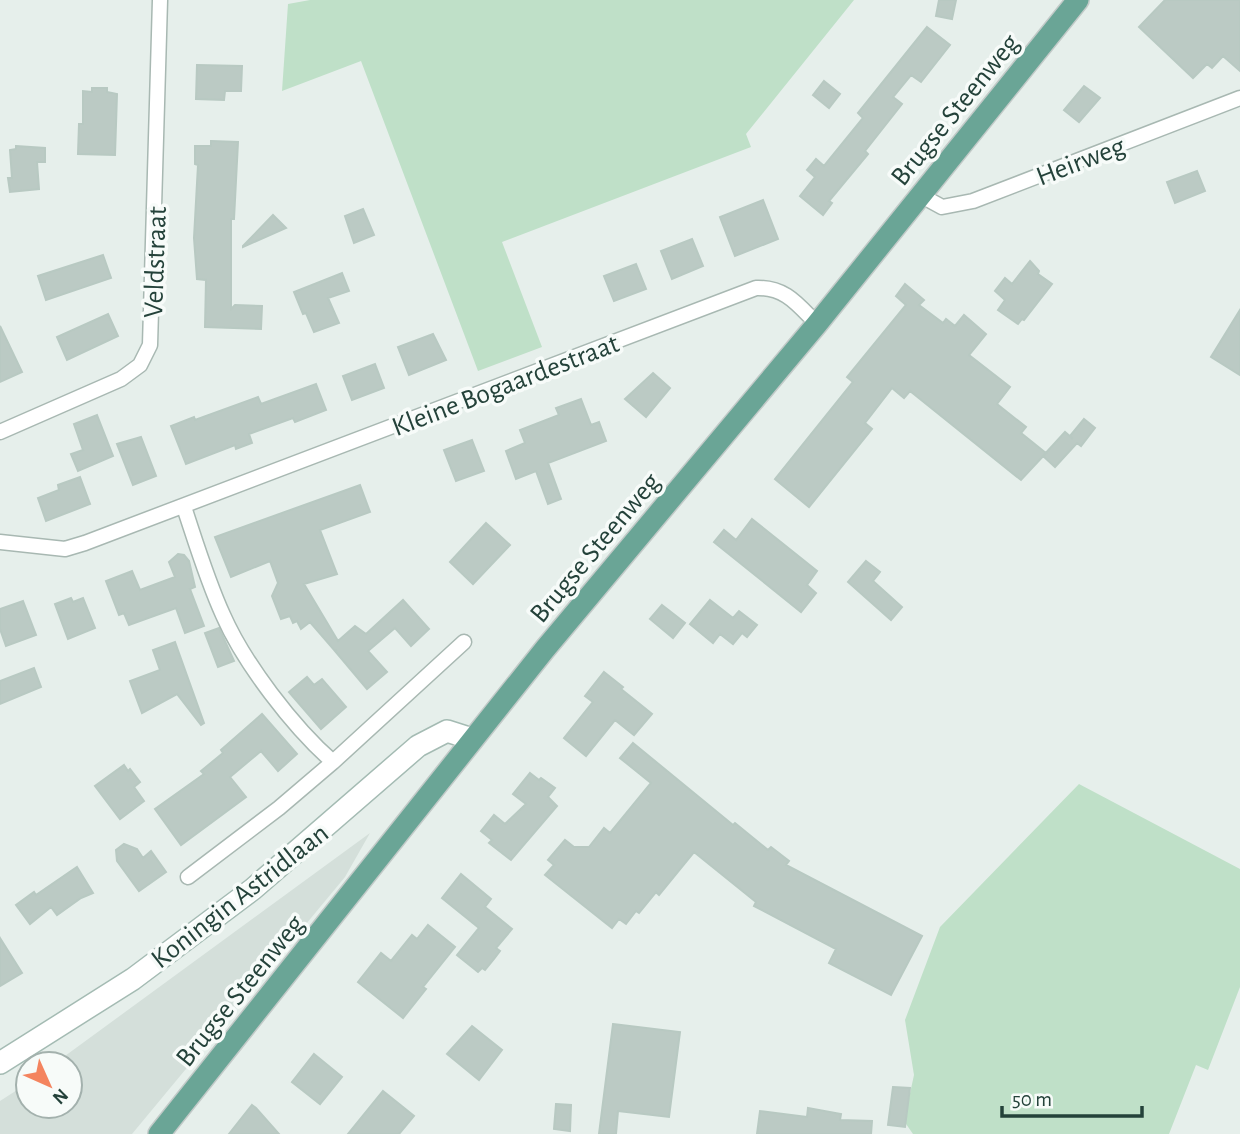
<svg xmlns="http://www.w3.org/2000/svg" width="1240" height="1134" viewBox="0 0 1240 1134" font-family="'Alegreya Sans',sans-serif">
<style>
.built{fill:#d4dfda}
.green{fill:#bfe0c8}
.building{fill:#bbcac4;stroke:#b8c9c2;stroke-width:2}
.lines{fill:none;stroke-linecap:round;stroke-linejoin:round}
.street-casing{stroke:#a8b8b2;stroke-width:17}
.secondary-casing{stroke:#a4bbb3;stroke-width:24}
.primary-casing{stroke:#c2cac8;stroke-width:24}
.street{stroke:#fff;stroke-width:14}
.secondary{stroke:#fff;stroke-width:21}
.primary{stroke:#6aa596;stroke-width:21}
.labels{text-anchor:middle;stroke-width:7;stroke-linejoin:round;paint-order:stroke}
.street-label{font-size:28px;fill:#24423a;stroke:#f7fbf9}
</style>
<rect width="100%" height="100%" fill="#e6efeb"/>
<path class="built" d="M370,833L345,877L132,1134H0V1101L28,1083V1106H70V1064H54Z"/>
<path class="green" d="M310,0H854L746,134L751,147L502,242L542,347L478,371L361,61L282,91L288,4Z
M1079,784L1240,869V987L1208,1070L1196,1065L1169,1134H913L904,1121L914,1075L905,1020L940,927Z"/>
<path class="building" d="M939,0H956L952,19L936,16Z
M1165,0H1240V71L1223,56L1212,68L1207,64L1193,78L1139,27Z
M927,27L950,45L921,82L911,75L893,97L902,104L865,151L868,154L829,201L832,203L823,215L800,196L815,177L807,170L816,159L824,166L863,118L858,113Z
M197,65L242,66L241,91H225L224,100L196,99Z
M824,81L840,94L829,108L813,95Z
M1084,86L1100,98L1079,122L1064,110Z
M92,88H107V92L117,94L115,155L78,154L79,124H83V91L92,92Z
M211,141L238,142L234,219H231V309L235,305L262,306L261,329L205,327L206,280L197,279L194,238L198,165L195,164V146H211Z
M16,146L45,148V162H37L39,189L10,192L8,178H12L10,150L16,149Z
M1197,171L1205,191L1175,203L1167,182Z
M763,200L778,239L735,256L720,217Z
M363,209L374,235L354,243L345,216Z
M273,215L286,228L243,247V246Z
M692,239L703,266L672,279L661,251Z
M103,255L111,278L46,300L38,276Z
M1030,261L1039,271L1038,274L1052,284L1024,320L1022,319L1018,324L998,310L1005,300L995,291L1005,278L1012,284Z
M636,264L646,289L614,301L604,276Z
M342,273L349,291L328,298L339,323L314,332L306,313L303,314L294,292Z
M905,284L924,300L919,305L943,323L946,319L955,326L964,315L986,334L969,355L1010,387L997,404L1026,427L1021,433L1046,453L1021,480L910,391L904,398L892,388L865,423L872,429L809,507L775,479L853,382L847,377L906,305L896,296Z
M1240,310V375L1211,357Z
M108,314L118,336L67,360L57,337Z
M0,326L22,372L0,382Z
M433,334L446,360L409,375L398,347Z
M375,364L384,388L352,400L343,376Z
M653,373L670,388L646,417L625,399Z
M316,384L326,410L295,422L293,418L249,434L252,443L236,449L235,445L186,464L171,426L194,417L195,420L258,397L261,404Z
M581,399L591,425L599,422L606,441L548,463L561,499L548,504L536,471L516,479L506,451L525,443L520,430L559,415L556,408Z
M97,415L113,456L78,471L71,454L83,450L74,424Z
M1084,419L1095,428L1081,446L1077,443L1055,467L1043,456L1065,432L1073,439L1070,436Z
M141,437L156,476L133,485L117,444Z
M472,440L484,471L456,481L444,450Z
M80,477L90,504L46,521L38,498L59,490L58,485Z
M360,485L370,512L320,530L337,574L304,584L338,641L355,626L366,634L403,600L429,629L411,646L395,628L368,651L387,672L367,689L335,651L337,650L335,651L310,622L301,629L297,621L293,623L290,616L281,619L272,596L278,583L270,561L231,577L215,537Z
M752,519L817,571L807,585L816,593L801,612L714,542L724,530L736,540Z
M486,523L510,545L473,584L450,562Z
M178,554L184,555L189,561L195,587L190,589L204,626L185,633L176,608L129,625L124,613L119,615L106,581L132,571L140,590L175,577L169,562Z
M866,561L880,572L873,581L902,607L891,620L848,582Z
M71,598L73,602L83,598L95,628L68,639L55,604Z
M710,600L733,618L739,611L757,625L747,637L742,633L733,644L720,634L713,643L690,624Z
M23,601L36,635L6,646L0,629V609Z
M662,605L685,623L673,638L650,619Z
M219,628L234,661L218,667L205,633Z
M175,642L204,723L201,725L177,694L142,713L130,681L160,670L153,650Z
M34,668L41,687L0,704V681Z
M604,672L623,687L621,689L652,714L634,735L615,720L586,756L564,738L593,702L585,696Z
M307,677L314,685L322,679L346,707L321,729L289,692Z
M262,714L297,754L278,771L261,751L230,777L246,797L181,845L155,809L204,774L201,771L223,753L221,750Z
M633,743L733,825L735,823L768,850L771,847L789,861L786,865L922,936L891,995L829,963L836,949L754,906L756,902L694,852L659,895L656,892L639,913L636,911L626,924L619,919L612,928L545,875L554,865L548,860L565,840L574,847H589L604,828L610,833L651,783L620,758Z
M124,765L128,771L130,769L140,782L134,787L144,801L120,819L95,786Z
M530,773L539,780L541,778L555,788L548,797L557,806L511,860L489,843L492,840L481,831L494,815L505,824L526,804L513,794Z
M124,844L137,849L143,858L151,851L166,872L139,891L117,861L116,850Z
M77,867L93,893L81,898L57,915L51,907L30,924L16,905L34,892L36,895Z
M461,874L491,899L485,907L512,929L496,948L500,951L494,959L485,970L482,968L478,972L457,955L479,928L442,898Z
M428,925L455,947L423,987L426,989L403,1018L358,982L381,953L391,961L412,935L417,939Z
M0,938L22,973L0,986Z
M613,1024L680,1032L669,1117L618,1111L616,1134H599Z
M472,1026L502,1050L479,1080L447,1054Z
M314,1054L342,1077L320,1104L292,1082Z
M893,1087L910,1088L905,1127L888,1125Z
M383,1091L414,1116L399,1134H348Z
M556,1104L571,1105L570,1131L554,1129Z
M252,1105L256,1108L279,1134H229Z
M808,1108L841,1114L840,1120L872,1121L871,1134H757L760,1111L807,1117Z"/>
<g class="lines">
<g class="street-casing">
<path id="street" d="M920,195L942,207L973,201L1240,98
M0,432L121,379L140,365L150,345L160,0
M184,507C196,543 207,580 223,615C244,663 293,727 333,762L279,808L188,877
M0,542L65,549L85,543L756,288C786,287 798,305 817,324
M333,762L464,642"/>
</g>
<g class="secondary-casing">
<path id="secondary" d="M0,1063L133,979L253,889L418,746L447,731L472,739"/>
</g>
<g class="primary-casing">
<path id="primary" d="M159,1134L545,649L817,324L1078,0"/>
</g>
<use href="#street" class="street"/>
<use href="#secondary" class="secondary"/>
<use href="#primary" class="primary"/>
</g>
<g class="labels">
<g class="street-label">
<text transform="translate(954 109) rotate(-51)" y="10">Brugse Steenweg</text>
<text transform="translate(1080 160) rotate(-21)" y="10">Heirweg</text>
<text transform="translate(154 262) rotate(-88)" y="10">Veldstraat</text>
<text transform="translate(505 384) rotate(-21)" y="10">Kleine Bogaardestraat</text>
<text transform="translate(594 547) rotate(-50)" y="10">Brugse Steenweg</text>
<text transform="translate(239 895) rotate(-38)" y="10">Koningin Astridlaan</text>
<text transform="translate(239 990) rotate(-51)" y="10">Brugse Steenweg</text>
</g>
</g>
<g transform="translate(49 1085) rotate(135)"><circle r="33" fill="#f7fbf9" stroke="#a3b1ad" stroke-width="2"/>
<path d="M0-5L12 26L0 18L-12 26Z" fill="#f4845f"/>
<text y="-10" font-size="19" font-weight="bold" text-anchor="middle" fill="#24423a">N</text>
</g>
<path d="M1002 1106v10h140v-10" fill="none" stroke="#24423a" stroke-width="3.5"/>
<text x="1012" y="1106" font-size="21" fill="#24423a" stroke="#f7fbf9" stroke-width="5" paint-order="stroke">50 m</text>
</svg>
